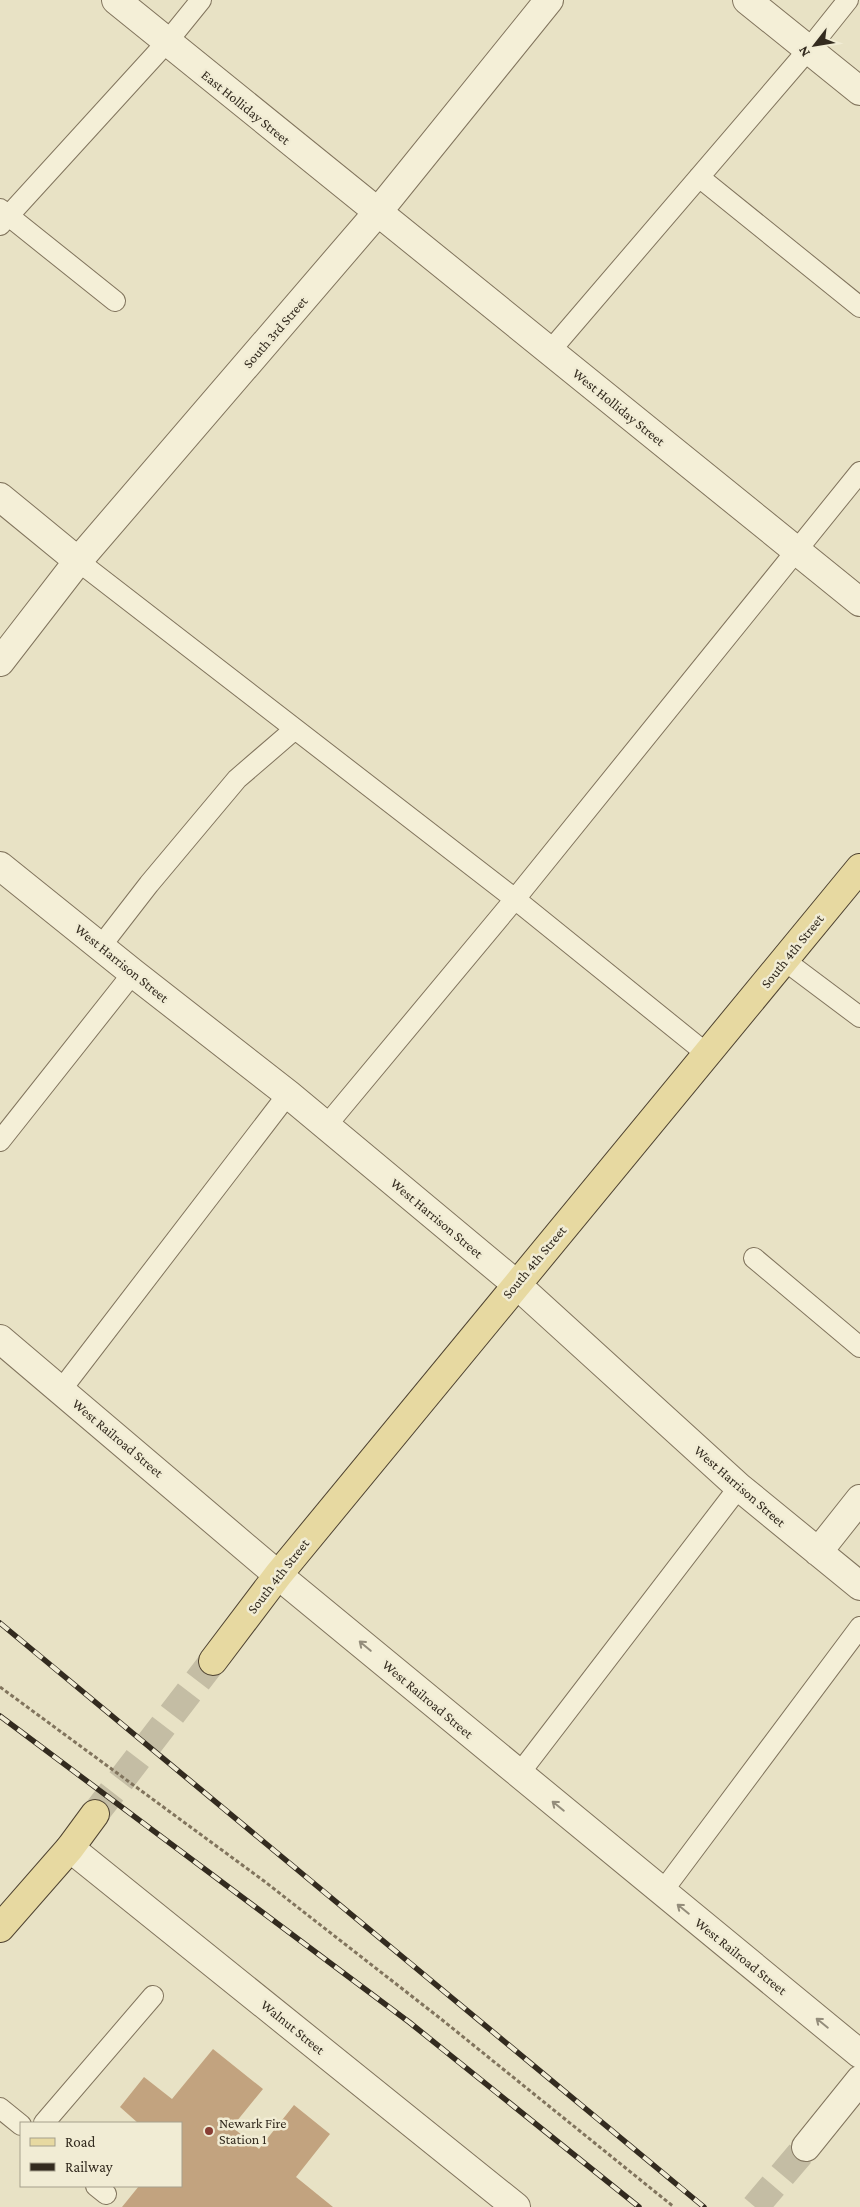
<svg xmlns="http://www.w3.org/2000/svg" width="860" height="2207" viewBox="0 0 860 2207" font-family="'Crimson Pro',serif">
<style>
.building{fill:#c2a37f}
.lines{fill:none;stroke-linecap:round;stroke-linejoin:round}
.minor-tunnel{stroke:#c4bda4;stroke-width:28;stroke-dasharray:28 14;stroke-linecap:butt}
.primary-tunnel{stroke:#c4bda4;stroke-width:28;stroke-dasharray:28 14;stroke-linecap:butt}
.service-casing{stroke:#81745d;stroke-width:22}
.minor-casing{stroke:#81745d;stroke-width:30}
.primary-casing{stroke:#4f4331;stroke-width:30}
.path{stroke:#81745d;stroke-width:3;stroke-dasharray:4 2.5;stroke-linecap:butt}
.service{stroke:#f4efd7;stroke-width:20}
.minor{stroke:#f4efd7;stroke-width:28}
.primary{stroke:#e7d9a1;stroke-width:28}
.rail-casing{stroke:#332b1f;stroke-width:5.5}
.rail{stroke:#f1ecd4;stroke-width:4;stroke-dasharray:11;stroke-linecap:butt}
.oneway{stroke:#948d7b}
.poi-dot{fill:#893e34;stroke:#f1ecd4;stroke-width:2}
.labels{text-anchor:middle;stroke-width:5;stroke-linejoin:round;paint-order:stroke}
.street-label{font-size:14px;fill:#332b1f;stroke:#f1ecd4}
.poi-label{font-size:14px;fill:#332b1f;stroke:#f1ecd4;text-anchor:start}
</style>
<rect width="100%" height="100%" fill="#e8e2c5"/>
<path class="building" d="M213,2049L263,2089L232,2127L259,2149L294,2105L330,2134L296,2177L333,2207H122L139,2186H181V2123H138L120,2107L144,2077L172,2099Z"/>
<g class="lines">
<path class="minor-tunnel" d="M755,2207L806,2147"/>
<path class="primary-tunnel" d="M95,1814L213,1661"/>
<g class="service-casing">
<path id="service" d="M699,177L860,307
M0,209L115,301
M0,225L167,42L201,0
M550,351L808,50L848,0
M78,561L515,899L707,1054
M101,946L149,884L237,779L295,729
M784,960L860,1017
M326,1126L515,899L860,472
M0,1141L133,973
M754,1258L860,1347
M61,1390L288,1094
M519,1774L739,1487
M662,1892L860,1627
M0,2108L21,2125
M44,2123L153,1996
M96,2186L106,2194"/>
</g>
<g class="minor-casing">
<path id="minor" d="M116,0L860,602
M747,0L860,91
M0,497L78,561
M0,662L78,561L377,213L549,0
M0,866L133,973L288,1094L516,1284L739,1487L860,1586
M0,1339L278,1575L860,2054
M818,1552L860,1499
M70,1848L516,2207
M806,2147L860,2080"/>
</g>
<g class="primary-casing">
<path id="primary" d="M213,1661L278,1575L860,868
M0,1928L70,1848L95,1814"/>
</g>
<path class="path" d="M0,1687L264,1881L441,2019L674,2207"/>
<use href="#service" class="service"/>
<use href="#minor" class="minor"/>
<use href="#primary" class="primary"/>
<g class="rail-casing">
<path id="rail" d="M0,1623L704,2207
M0,1716L409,2022L639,2207"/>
</g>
<use href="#rail" class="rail"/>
</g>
<defs><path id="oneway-shaft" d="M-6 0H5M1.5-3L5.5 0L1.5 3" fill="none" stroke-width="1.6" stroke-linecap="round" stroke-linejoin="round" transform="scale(1.25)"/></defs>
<g class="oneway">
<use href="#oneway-shaft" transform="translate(365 1646) rotate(-140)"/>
<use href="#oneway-shaft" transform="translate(558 1806) rotate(-141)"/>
<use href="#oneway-shaft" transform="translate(683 1909) rotate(-141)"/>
<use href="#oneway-shaft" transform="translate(822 2023) rotate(-141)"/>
</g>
<circle class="poi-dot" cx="209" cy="2131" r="5"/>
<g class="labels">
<g class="street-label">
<text transform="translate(246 107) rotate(39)" y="5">East Holliday Street</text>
<text transform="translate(275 332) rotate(-49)" y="5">South 3rd Street</text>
<text transform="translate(619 407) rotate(39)" y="5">West Holliday Street</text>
<text transform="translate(792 951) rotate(-51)" y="5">South 4th Street</text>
<text transform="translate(122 963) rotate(39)" y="5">West Harrison Street</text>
<text transform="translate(437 1218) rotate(40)" y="5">West Harrison Street</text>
<text transform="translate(534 1262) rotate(-50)" y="5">South 4th Street</text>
<text transform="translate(118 1438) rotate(40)" y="5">West Railroad Street</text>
<text transform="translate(740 1486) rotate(41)" y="5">West Harrison Street</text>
<text transform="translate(278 1576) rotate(-52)" y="5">South 4th Street</text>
<text transform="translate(428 1699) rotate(40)" y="5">West Railroad Street</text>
<text transform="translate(741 1956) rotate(39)" y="5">West Railroad Street</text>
<text transform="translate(293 2027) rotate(39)" y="5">Walnut Street</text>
</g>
<g class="poi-label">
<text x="219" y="2128">Newark Fire<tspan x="219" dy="16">Station 1</tspan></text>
</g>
</g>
<rect x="20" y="2122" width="162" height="65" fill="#f1ecd4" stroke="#a59f8c"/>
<rect x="30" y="2138" width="25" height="8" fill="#e7d9a1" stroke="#a59f8c"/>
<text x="65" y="2147" font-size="15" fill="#332b1f">Road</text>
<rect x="30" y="2163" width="25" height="8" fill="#332b1f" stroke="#a59f8c"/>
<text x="65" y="2172" font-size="15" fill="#332b1f">Railway</text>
<g transform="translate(815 45) rotate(239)" stroke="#f1ecd4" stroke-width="4" paint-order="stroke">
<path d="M0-4L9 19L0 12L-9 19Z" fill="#332b1f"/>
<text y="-8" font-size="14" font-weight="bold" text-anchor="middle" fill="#332b1f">N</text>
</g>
</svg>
